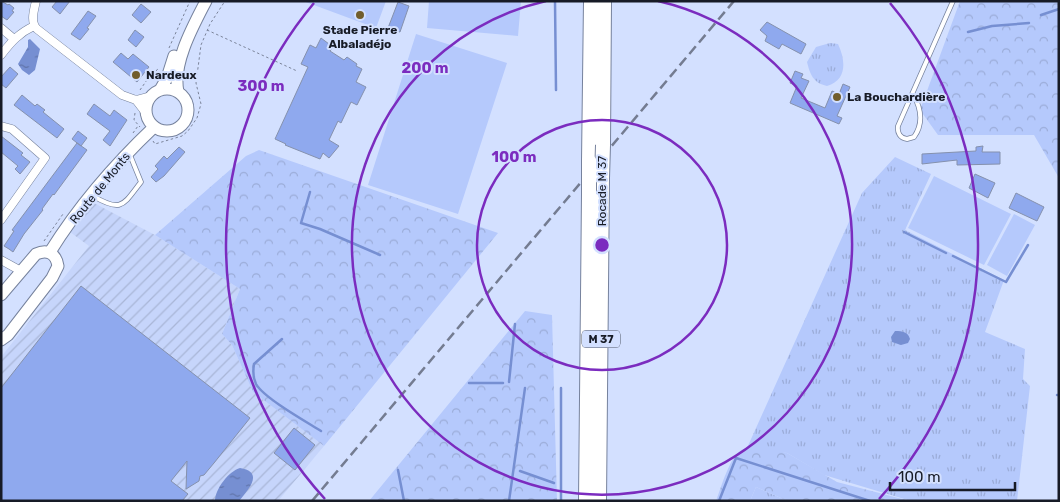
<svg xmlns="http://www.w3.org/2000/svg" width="1060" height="502" viewBox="0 0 1060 502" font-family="Rubik,sans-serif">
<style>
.industrial{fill:url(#industrial-furrows)}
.grass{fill:url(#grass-tufts)}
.forest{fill:url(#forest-crowns)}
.pitch{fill:#b5c9fc}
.water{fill:url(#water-ripples)}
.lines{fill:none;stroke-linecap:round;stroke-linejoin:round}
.stream{stroke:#768fd2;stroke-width:2.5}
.building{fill:#8fa9ee;stroke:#8591ad}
.service-casing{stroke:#76829d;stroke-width:5.5}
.minor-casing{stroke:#76829d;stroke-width:9}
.secondary-casing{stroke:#76829d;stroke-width:13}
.trunk-casing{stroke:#76829d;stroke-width:16}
.path{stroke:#7b849a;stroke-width:1;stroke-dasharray:2.5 2.5;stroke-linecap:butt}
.service{stroke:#fff;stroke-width:4}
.minor{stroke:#fff;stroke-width:8}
.secondary{stroke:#fff;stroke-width:11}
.trunk{stroke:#fff;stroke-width:14}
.rail{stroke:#747c91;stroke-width:2.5;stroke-dasharray:10 5;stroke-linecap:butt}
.trunk-bridge-casing{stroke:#76829d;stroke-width:16;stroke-linecap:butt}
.trunk-bridge{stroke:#fff;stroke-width:14}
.ring{fill:none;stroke:#7b2cbf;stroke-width:2.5}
.poi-dot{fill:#715d2c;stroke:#d3e0ff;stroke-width:2}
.labels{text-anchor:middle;stroke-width:4;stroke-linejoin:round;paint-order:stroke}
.shield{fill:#d3e0ff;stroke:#4f5667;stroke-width:1}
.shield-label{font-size:11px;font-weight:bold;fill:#171b26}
.poi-label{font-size:12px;font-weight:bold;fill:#171b26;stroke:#d3e0ff;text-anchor:start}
.street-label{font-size:12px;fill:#171b26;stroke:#d3e0ff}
.centre{fill:#7b2cbf;stroke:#d3e0ff;stroke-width:2.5}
.ring-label{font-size:15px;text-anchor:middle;font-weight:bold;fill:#7b2cbf;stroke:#d3e0ff;stroke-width:4;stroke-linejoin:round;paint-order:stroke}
</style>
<defs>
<pattern id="industrial-furrows" width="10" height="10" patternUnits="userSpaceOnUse" patternTransform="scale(1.25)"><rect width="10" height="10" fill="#c6d5fb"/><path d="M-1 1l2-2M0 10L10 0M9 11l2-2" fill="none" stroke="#a9b6d7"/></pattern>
<pattern id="grass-tufts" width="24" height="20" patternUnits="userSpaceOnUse" patternTransform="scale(1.25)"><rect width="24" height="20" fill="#b5c9fc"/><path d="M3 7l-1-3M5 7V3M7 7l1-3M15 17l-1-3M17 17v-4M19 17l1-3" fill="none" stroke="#9bacd8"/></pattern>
<pattern id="forest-crowns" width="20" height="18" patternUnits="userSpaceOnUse" patternTransform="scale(1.25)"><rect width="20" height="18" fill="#b5c9fc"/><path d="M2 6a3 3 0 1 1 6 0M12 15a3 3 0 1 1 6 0" fill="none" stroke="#9bacd8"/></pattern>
<pattern id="water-ripples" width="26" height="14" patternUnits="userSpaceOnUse" patternTransform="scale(1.25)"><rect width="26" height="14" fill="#768fd2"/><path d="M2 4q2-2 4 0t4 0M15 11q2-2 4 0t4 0" fill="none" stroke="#6074aa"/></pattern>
</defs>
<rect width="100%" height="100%" fill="#d3e0ff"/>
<path class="industrial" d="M92,202L155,235L240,289L222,334L232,345L253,392L324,446L278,501H1V357L89,246L70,232Z"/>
<path class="grass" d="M830,43L838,44C846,61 847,80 827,86C813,83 810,74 807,62L816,47Z
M895,157L931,174L905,230L1004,280L985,332L1025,349L1023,379L1030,386L1017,501H911L824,475L787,453L747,448L862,193Z
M756,487L788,501H750Z"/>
<path class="forest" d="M960,1H1059V178L1034,135H938L920,110Z
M259,150L498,233L324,446L253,392L232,345L222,334L240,289L155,235L246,156Z
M525,311L552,315L557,501H369Z
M759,447L787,453L837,482L910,501H788L756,487L750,501H716C721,488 729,459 740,451C745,447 752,447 759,447Z"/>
<path class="pitch" d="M303,1H386L376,28Z
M429,1H521L518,36L427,28Z
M416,34L507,63L458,214L368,185Z
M934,176L1011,214L984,265L908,228Z
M1014,214L1035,225L1007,276L987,265Z"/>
<path class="water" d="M30,39L40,49L35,70L29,75L22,70L18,64L28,47V40Z
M895,331C903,331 908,332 910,339L908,343L901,345L892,342L891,337Z
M240,468C265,472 248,490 239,501H215C215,489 229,471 240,468Z"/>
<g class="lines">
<path class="stream" d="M555,1L556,90
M1041,15L1059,9
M968,32L992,26L1029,23
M310,192L301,223L320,229L380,255
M904,232L946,253
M953,256L1006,282L1028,245
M282,339L254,364C253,370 253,378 256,384C264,398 305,421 321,431
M509,382L515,324
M469,383H503
M561,388V501
M1057,395H1059
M398,470L404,501
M520,471L554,483
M509,501L525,388
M719,501L736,458L870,501"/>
</g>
<path class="building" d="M1,1L8,5L9,4L14,8L12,11L14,12L7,20L1,16Z
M57,1H70L60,14L52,7Z
M398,2L409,6L400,32L388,28Z
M141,4L151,12L141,23L132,15Z
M88,11L96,16L87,28L89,29L80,40L71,34Z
M767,22L806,44L801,54L782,44L779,49L765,41L767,36L760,30Z
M135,30L144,37L136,47L128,40Z
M321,38L333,47L330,51L344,60L347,57L357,64L356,66L362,69L356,82L366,87L357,105L351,102L341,123L338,121L329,140L339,146L329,158L323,153L320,159L285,145L286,144L275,139L308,67L301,64L310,45L316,48Z
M121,53L128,59L133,54L149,67L137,82L113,62Z
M10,67L18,74L6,88L1,84V77Z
M795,71L803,74L801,78L809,81L801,98L825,108L832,91L839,94L843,84L850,87L837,116L842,118L839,124L790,103L797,86L790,83Z
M22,95L35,106L37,104L45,110L43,112L64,129L57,138L14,105Z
M94,104L110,116L114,110L127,120L110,146L103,140L110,131L87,114Z
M78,131L87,138L81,146L72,139Z
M1,136L23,153L21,155L30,162L20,174L15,169L18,166L1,152Z
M77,143L87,150L54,195L53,194L42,209L43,210L24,234L13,252L9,249L4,246L14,231L12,230Z
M983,146L982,152H1000V164L957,165V160L922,164V154L976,151V147Z
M179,147L185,152L164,176L156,182L151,177L158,169L155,166L164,156L167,159Z
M975,174L995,183L988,198L969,188Z
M1016,193L1044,207L1037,221L1009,208Z
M81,286L250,418L214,463L204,475L200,476L199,481L186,489L187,461L171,481L188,494L182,501H1V388Z
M294,428L315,445L295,470L274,453Z"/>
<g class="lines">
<g class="service-casing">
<path id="service" d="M913,94C921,108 924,123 914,137L907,139C900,138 897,133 898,126L953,1
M93,196C122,213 123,205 141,182L130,155"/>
</g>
<g class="minor-casing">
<path id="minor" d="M36,1C34,10 30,22 37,29L122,95L136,100L151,96
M1,28L14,39
M1,55C11,42 19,33 34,26
M136,100L146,113
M1,126L12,129L45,158L1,220
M1,260L21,271"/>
</g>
<g class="secondary-casing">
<path id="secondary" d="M146 110a21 21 0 1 1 42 0a21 21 0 1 1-42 0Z
M160,90L167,78L174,56
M178,92C172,64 193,26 206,1
M50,252C78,207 115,164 154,127
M1,295L36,254C47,249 56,253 58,266L52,278L8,335L1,340"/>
</g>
<g class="trunk-casing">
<path id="trunk" d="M603,145L604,1
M589,161L591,1
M586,501L589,194
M599,501L602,178"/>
</g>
<path class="path" d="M207,30L297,71
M169,48L190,1
M140,90L149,77L158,69
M135,113L134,120L140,127
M133,133L138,126
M153,141L155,144L182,136L188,131L197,118L201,104L196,83L201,45L210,24L225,1
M44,241L63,214"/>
<use href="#service" class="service"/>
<use href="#minor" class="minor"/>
<use href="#secondary" class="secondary"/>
<use href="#trunk" class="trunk"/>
<path class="rail" d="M312,501L734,1"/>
<g class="trunk-bridge-casing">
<path id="trunk-bridge" d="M602,178L603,145
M589,194V161"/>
</g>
<use href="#trunk-bridge" class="trunk-bridge"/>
</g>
<g class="ring">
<circle cx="602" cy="245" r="125"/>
<path d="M658 1A250 250 0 1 1 546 1"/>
<path d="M325 499A376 376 0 0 1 314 3M890 3A376 376 0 0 1 879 499"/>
</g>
<g class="poi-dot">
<circle cx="360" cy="15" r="5"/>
<circle cx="136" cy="75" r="5"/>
<circle cx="837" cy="97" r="5"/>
</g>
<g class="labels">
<rect class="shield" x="582" y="330.5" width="38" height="17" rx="4"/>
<g class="shield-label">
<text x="601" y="343">M 37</text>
</g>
<g class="poi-label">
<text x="360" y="34" text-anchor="middle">Stade Pierre<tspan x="360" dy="14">Albaladéjo</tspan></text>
<text x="146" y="79">Nardeux</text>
<text x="847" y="101">La Bouchardière</text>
</g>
<g class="street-label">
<text transform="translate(100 188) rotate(-51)" y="4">Route de Monts</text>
<text transform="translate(602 191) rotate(-90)" y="4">Rocade M 37</text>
</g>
</g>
<circle cx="602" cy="245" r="8" class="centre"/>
<g class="ring-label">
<text x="425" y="73">200 m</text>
<text x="261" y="91">300 m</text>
<text x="514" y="162">100 m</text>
</g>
<rect width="1060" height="502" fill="none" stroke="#171b26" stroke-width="5"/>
<path d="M890 482v8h125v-8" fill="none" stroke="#171b26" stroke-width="2.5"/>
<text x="898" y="482" font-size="15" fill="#171b26" stroke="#d3e0ff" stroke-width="4" paint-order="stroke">100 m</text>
</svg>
